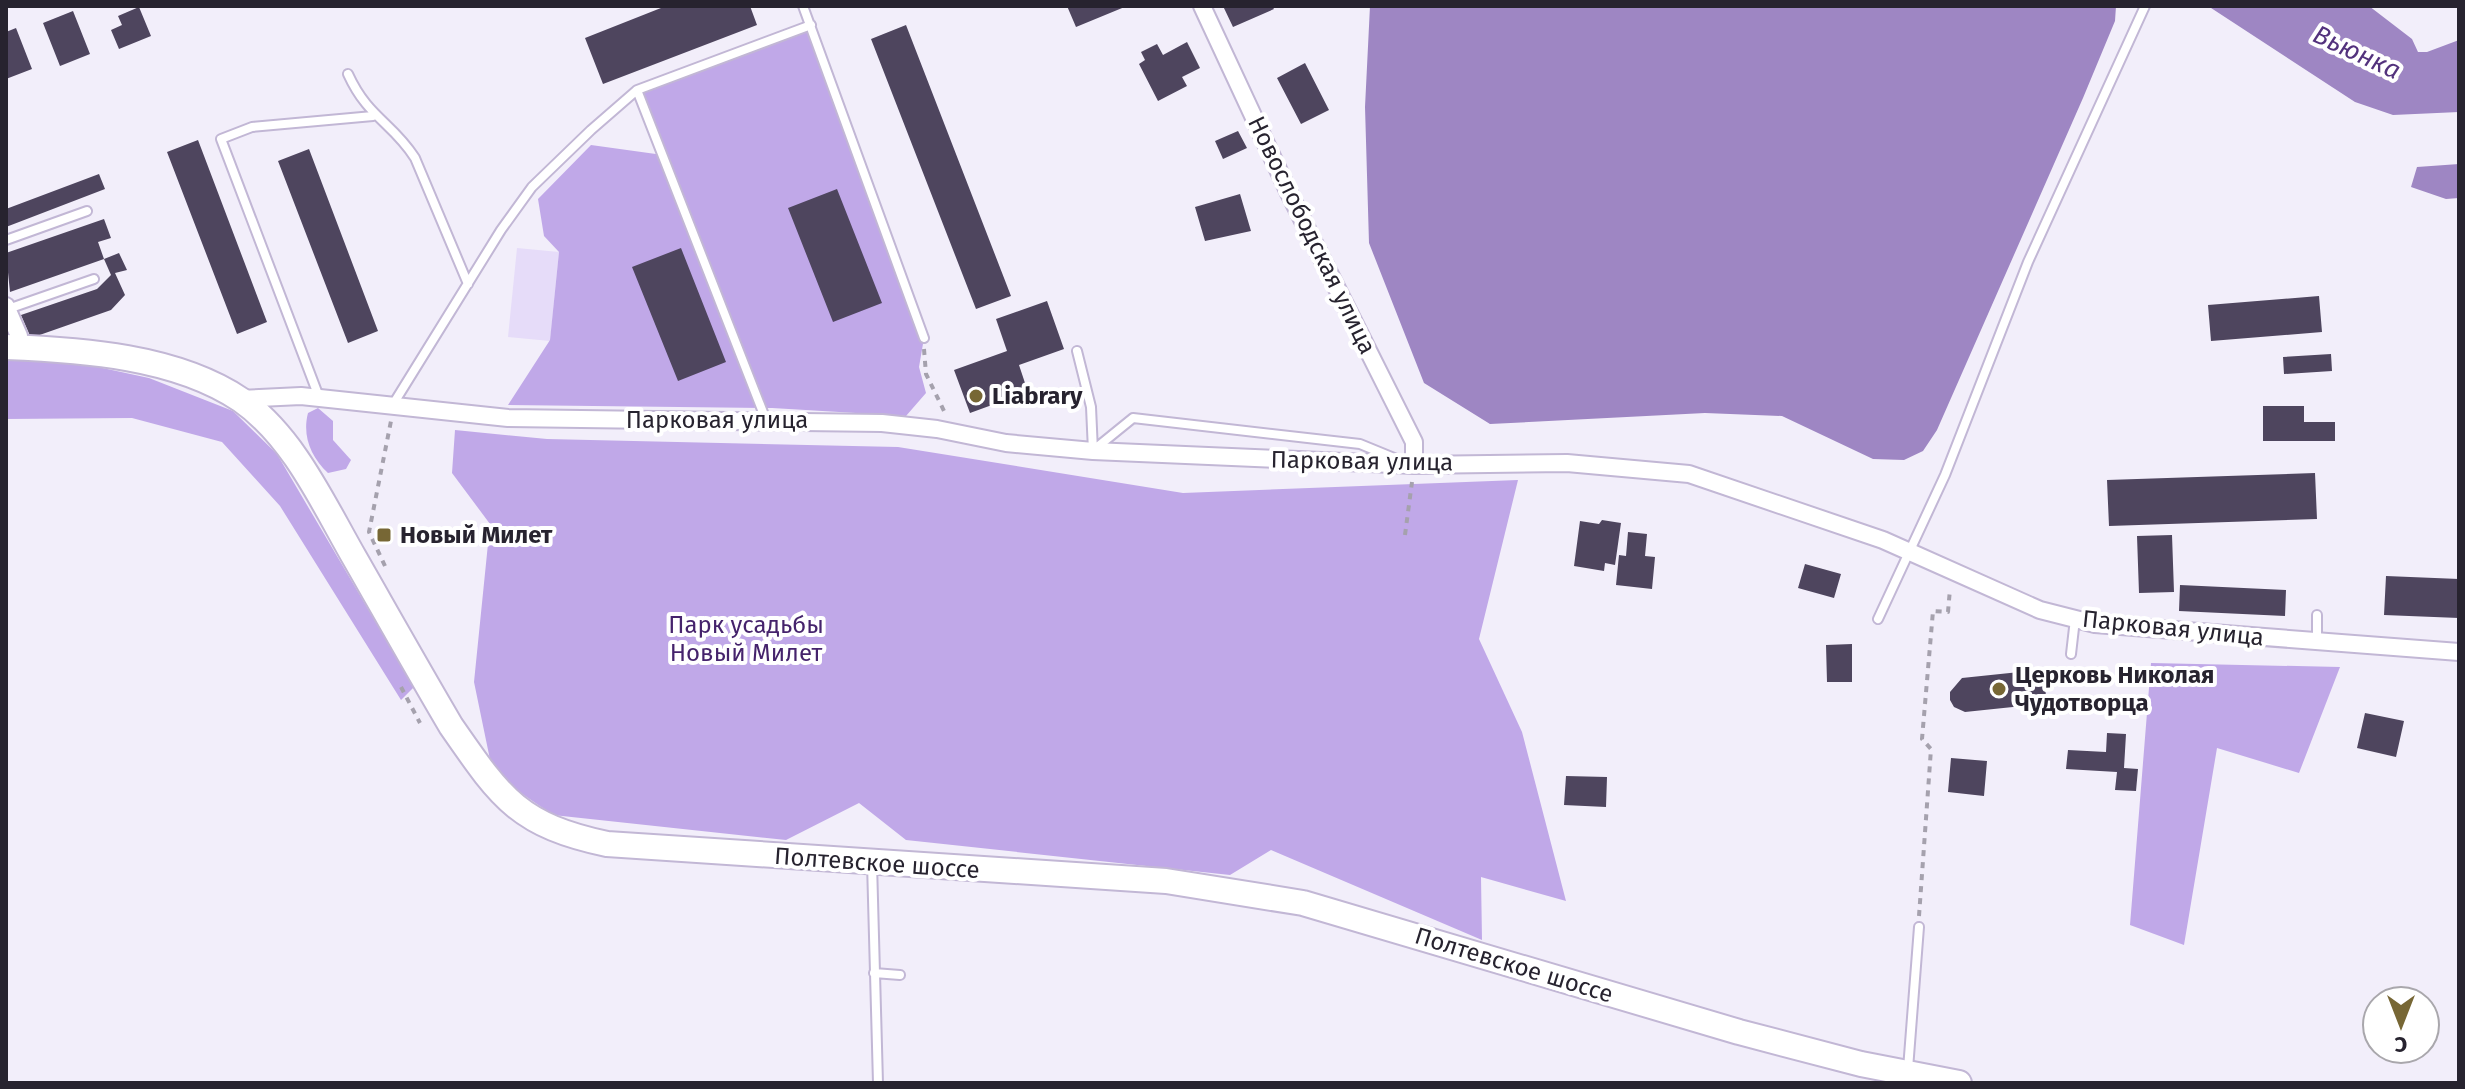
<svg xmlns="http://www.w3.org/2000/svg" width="2465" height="1089" viewBox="0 0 2465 1089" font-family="'Fira Sans',sans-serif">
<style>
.green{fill:#e6dcf9}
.forest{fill:#c0a8e8}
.water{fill:#9e86c3}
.building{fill:#4e455e}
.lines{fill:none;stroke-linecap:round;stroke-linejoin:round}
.lane-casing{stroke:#c2b7d5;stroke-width:12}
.street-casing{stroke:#c2b7d5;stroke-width:20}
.secondary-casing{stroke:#c2b7d5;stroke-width:28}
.path{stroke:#a5a1ad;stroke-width:4;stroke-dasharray:6 6;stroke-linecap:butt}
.lane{stroke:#fff;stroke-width:8}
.street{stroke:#fff;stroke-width:16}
.secondary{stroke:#fff;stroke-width:24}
.poi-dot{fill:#776735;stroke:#fff;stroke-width:3}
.labels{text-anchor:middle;stroke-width:8;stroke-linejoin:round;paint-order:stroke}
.street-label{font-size:24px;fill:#27232f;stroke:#fff}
.poi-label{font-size:24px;font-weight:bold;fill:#27232f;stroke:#fff;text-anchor:start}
.park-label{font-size:24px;fill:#45236c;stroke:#fff}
.water-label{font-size:26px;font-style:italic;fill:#53327d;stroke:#fff}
</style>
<rect width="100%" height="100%" fill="#f2eefa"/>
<path class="green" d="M517,248L559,252L550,341L508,337Z"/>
<path class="forest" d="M811,25L924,338L919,367L926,393L906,416L772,408L508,405L550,340L559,252L544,236L538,199L591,145L663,155L637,90Z
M6,359L84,364L149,378L233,411L277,454L414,687L401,700L280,506L222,442L132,418L6,419Z
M318,408L333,421V440L351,460L346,469L328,473C311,457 302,436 308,413Z
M455,430L547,439L898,447L1183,493L1518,480L1479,639L1522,732L1566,901L1481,877L1482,940L1271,850L1230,875L906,840L859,803L786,840L553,815L493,774L474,682L490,524L452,473Z
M2151,663L2340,667L2299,773L2217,748L2184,945L2130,925Z"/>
<path class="water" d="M1370,6H2116L2115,21L2083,98L1937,430L1923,451L1904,460L1873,459L1782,416L1705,413L1490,424L1424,383L1369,243L1365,107Z
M2208,6H2369L2412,39L2418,52H2427L2459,40V112L2393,115L2355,102Z
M2459,164V198L2446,199L2411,187L2417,167Z"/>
<path class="building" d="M666,6H750L757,25L603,84L585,38Z
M1067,6H1127L1076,27Z
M1223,6H1272L1274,9L1233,27Z
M139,7L151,36L119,49L111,30L122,25L118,16Z
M73,11L90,54L60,66L43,23Z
M906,25L1011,296L976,309L871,39Z
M16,28L32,69L6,79V32Z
M1187,42L1200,68L1182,77L1187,86L1158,101L1139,64L1145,60L1141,52L1157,44L1163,55Z
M1305,63L1329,110L1301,124L1277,78Z
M1238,131L1247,148L1223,159L1215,141Z
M198,140L267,322L237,334L167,152Z
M309,149L378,331L348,343L278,161Z
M99,174L105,189L6,227V209Z
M837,189L882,303L833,322L788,208Z
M1240,194L1251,231L1205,241L1195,207Z
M104,219L111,238L98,242L104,259L10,292L6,253Z
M681,248L726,362L678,381L632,267Z
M119,253L127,270L115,273L125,295L111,310L31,338L21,315L97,289L111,275L104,259Z
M2319,296L2322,332L2211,341L2208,305Z
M1047,301L1064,349L1019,365L1028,392L970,413L954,370L1007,351L996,319Z
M2331,354L2332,371L2284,374L2283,357Z
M2263,406H2304V422H2335V441H2263Z
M2315,473L2317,519L2109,526L2107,480Z
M1602,520L1621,523L1615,565L1605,563L1604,571L1574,566L1580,521L1599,524Z
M1628,532L1647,534L1645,556L1655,557L1652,589L1616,585L1619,555L1626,556Z
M2172,535L2174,592L2139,593L2137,536Z
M1805,564L1841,574L1834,598L1798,588Z
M2386,576L2459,579V618L2384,615Z
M2180,585L2286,590L2285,616L2179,611Z
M1852,644V682H1827L1826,645Z
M2029,671L2030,679L2044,678L2046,696L2031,698L2032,705L1965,712L1954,707L1950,700V692L1962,678Z
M2365,713L2404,721L2396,757L2357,748Z
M2107,733L2126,734L2124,768L2138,769L2136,791L2115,790L2117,772L2066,769L2068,750L2106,752Z
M1951,758L1987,761L1984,796L1948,792Z
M1566,776L1607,777L1606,807L1564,805Z"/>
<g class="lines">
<g class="lane-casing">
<path id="lane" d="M803,6L924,338
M348,74C368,118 392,122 415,158L468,284
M637,90L766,420
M6,240L87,211
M8,309L94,279
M1077,351L1091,407L1093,451
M319,397L221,139L252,127L373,116
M392,406L501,230L532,187L591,130L637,90L811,25
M1096,448L1133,418L1360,444L1399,460
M2317,615V641
M1878,619L1945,475L2028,262L2145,6
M2071,654L2075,619
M872,863L878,1083
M874,973L900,975
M1908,1069L1919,927"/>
</g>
<g class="street-casing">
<path id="street" d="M1202,6L1289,193L1414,442V465
M6,306L19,336V348
M239,399L301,396L508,418L882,423L937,429L1006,443L1093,451L1414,465L1567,463L1689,474L1883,540L2040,610L2095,624L2459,652"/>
</g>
<g class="secondary-casing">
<path id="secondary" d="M6,347C81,350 176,356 241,400C293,436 323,503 354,557C386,613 418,670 451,726C501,798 518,825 607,844L1166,881L1303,903L1739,1032L1861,1064L1959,1083"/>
</g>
<path class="path" d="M924,349L926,374L946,415
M1405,535L1412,482
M385,566L369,532L391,421
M401,687L420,723
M1919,916L1931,749L1922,739L1933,611L1948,612L1950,589"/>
<use href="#lane" class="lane"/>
<use href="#street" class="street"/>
<use href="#secondary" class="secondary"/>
</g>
<g class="poi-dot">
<circle cx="976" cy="396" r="8"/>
<rect x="376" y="527" width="16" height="16" rx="4"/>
<circle cx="1999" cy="689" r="8"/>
</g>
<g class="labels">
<g class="street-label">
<text transform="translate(1312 235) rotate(64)" y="8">Новослободская улица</text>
<text x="717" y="428">Парковая улица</text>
<text transform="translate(1362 461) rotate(1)" y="8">Парковая улица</text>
<text transform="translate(2173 628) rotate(6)" y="8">Парковая улица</text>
<text transform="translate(877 863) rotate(4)" y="8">Полтевское шоссе</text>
<text transform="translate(1514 965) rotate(17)" y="8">Полтевское шоссе</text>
</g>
<g class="poi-label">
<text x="992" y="404">Liabrary</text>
<text x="400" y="543">Новый Милет</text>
<text x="2015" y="683">Церковь Николая<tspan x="2015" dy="28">Чудотворца</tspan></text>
</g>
<g class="park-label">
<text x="746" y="633">Парк усадьбы<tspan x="746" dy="28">Новый Милет</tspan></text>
</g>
<g class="water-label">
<text transform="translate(2357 52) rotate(25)" y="9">Вьюнка</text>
</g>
</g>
<rect width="2465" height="1089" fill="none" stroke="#27232f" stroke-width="16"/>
<g transform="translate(2401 1025) rotate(180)"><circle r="38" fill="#ffffff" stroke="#a9a7ac" stroke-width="2"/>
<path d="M0-6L14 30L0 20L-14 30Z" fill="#776735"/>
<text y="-12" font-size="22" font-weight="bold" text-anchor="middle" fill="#27232f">С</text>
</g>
</svg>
